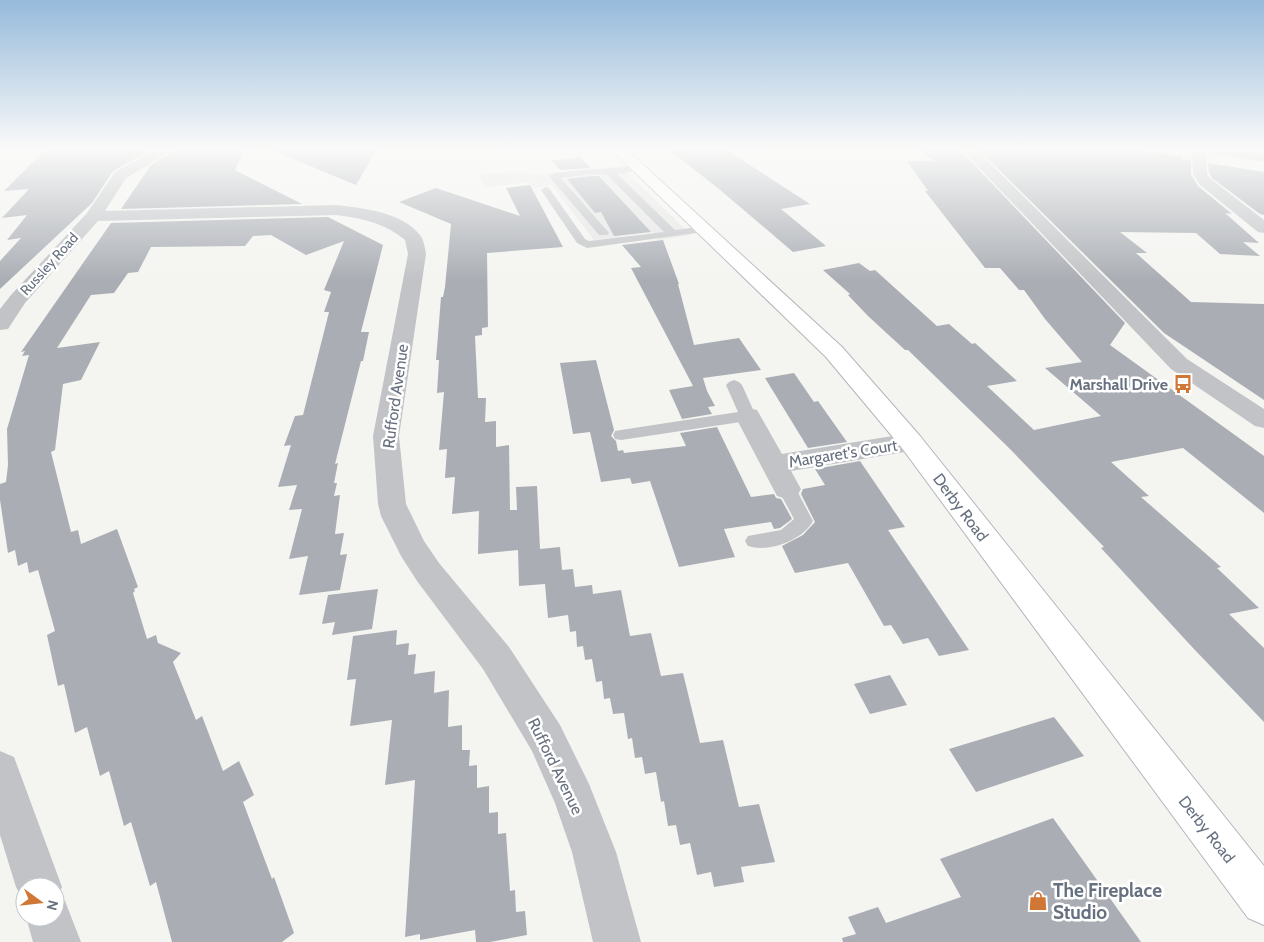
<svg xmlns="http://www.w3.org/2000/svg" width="1264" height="942" viewBox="0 0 1264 942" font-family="Cabin,sans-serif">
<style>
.built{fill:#e5e6e5}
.building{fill:#aaaeb4}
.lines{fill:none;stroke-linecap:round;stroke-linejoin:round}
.secondary-casing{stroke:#b3b6bb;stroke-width:2}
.service{fill:#c1c3c6;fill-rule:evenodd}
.minor{fill:#c1c3c6;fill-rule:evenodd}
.tertiary{fill:#c1c3c6;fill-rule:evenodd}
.secondary{fill:#fff;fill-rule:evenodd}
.labels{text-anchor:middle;stroke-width:5;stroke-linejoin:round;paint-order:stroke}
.far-street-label{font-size:14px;fill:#67707f;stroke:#fff}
.poi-label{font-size:16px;font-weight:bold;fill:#67707f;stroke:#fff;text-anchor:end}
.street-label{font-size:16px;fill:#67707f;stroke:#fff}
.near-poi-label{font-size:19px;font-weight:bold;fill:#67707f;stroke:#fff;text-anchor:start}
</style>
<rect width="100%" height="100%" fill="#f4f5f1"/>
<path class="built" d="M620,166L691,235L658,240L652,232L594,240L552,185L533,188L529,182L486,187L478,174L525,172L526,174H543Z"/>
<path class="building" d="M46,149H153L113,171L92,203L0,289V261L21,238L7,240L27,215L2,218L29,189L4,191Z
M176,149H245L235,170L302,204L121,209L151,165Z
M269,149H377L356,185Z
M668,149H725L810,204L781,209L826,246L793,252L719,189Z
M919,149H959L1125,323L1110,345L1264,456V513L1183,448L1111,462L1149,496L1141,497L1221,567L1217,568L1259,608L1229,614L1264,648V722L1193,648L1101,548L1104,547L1010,449L908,350H905L868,316L848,295L850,294L823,270L859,263L870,271L875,270L937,326L949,324L972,344L975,343L1017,381L987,386L1034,430L1101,416L1045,368L1082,362L1045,319L1024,290H1019L1000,268H985L925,191H928L907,161H934Z
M978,149H1146V151L1181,156L1182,159L1191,160V174L1198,186L1232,214L1225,213L1259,243L1243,242L1260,256L1220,254L1196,233L1120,232L1147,253H1136L1191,302L1264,304V400L1164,333Z
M579,156L591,168L560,170L551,160L574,159Z
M1208,163L1264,172V215L1260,214L1212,178L1209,173Z
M591,176H599L651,232L614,236L601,212L595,213L567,179Z
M530,185L563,247L487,253L488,327L482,328V335L475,336L478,398H486L485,422L496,421V447L509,445L510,510H517L516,487L537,486L540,549L560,547L562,570L573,569L575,587L592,585L593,594L621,590L630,636L651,633L661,676L683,673L700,743L723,740L739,807L759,804L775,862L741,867L744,882L714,887L711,872L697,875L690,843L680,845L676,825L668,826L664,801L661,802L656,772L645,774L642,757L635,758L632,738L628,739L624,713L613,714L610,698L604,699L602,681L596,682L592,659L585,660L583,646L577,647L576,631L570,632L568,615L548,618L545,584L519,586L518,550L478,554L479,511L452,514L455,477L445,478L447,449L439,450L444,392L437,393L439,360H436L441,297H443L445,287L451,224L399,202L436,188L520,216L506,188Z
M328,217L383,245L361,332H369L363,361H361L335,464L338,463L334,483H337L334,496L340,495L335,534L344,533L340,555L347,554L340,590L299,595L308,556L289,559L302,509L289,510L297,485L278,487L291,445L284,446L295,416L303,415L329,312H324L331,292L324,290L344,241L306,255L271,235L253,236L245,246L151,247L138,272L128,273L114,293L91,295L57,348L100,342L81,380L63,384L55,450L51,452L71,532L78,530L81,544L117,529L138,587L134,589L135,591L133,593L147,639L156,635L158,643L181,653L173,662L196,720L202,716L223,771L239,761L254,795L243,802L272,879L274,877L294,933L282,942H172L156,882L150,886L131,822L124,826L109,771L100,776L87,727L75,733L64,684L58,686L47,635L55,631L38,570L29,573L27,562L18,566L15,550L8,553L0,500V484L6,482L8,465L7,429L29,355L22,356L25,351L21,352L111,223Z
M663,240L679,284H678L694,345L739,338L761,370L703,378L707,391L715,406L708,407L712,414L682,419L669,390L693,386L631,268L641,267L622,245Z
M596,360L614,430L611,436L616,441L618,451L623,450L624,453L686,446L680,433L717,427L751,497L774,494L776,498L781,499L792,519L780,528L774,529L771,522L724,529L735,557L679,567L650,481L632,484L630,478L601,482L590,432L573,434L560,363Z
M794,373L814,402L818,401L847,442L808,448L765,378Z
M860,461L905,527L888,530L969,650L939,656L928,638L903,644L891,625L884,626L848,563L795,573L782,546L803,535L815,522L801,494L803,489L825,485L815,469Z
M378,589L372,629L332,635L335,622L322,624L328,595Z
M397,630L396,645L409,643L408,655L416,654L414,674L435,671L434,693L449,690L448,727L462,725V750H470L469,766L477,765V788L489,786V813L498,812V834L506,833L510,891L515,890L516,912L525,911L527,935L490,942H476L475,930L420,940V934L405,937L415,780L385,785L392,720L350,726L356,679L347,680L353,636Z
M890,675L907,705L870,714L854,684Z
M1054,717L1084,756L976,792L949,749Z
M1053,818L1141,942H843L842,938L856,934L848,917L878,907L886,923L961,897L940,859Z"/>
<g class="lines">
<g class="secondary-casing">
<path id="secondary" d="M611,149H626L842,347L920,436L1264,866V925L1248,918L902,448L826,357Z"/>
</g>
<path class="service" d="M639,165L644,168L642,170L617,174L675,230L706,226L710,227L711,229L710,231L587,248L577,243L541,190L546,187L549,188L585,239L589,241L664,232L607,175L591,174L561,178L609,233L607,235H599L549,176L554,173C583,169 611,169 639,165Z
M734,380L739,382L742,385L756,416L754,420L621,440L615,439L613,435L615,431L621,430L738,412L726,385L729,382Z
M787,483L793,485L796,489L813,521C803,540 769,553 748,546L745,541L748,536L781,530L794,519L778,489L781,485Z"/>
<path class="minor" d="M157,149H174L126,178L105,211L336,205C363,208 402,212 420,235C424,240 425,248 426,254L399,436L406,504L424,541L439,563L509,647L560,725L589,784L616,852L641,942H593L572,852L555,803L532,751L483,669L417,581L401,556L381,516L378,504L373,436L408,254L405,240C385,223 361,218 336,215L98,221L25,303L8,329L0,330V309L11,295L87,213L115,172Z
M961,149H976L1187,359L1264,409V428L1255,426L1171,369Z
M1192,149H1206L1207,174L1211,179L1264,220V233L1258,232L1200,185L1193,174Z
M748,408L757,410L782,454L911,433L920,436L924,442L920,448L911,451L791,471L801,489L797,496L787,499L777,496L735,416L739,410Z
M0,751L14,757L62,887L57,897L65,901L81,942H33L26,917H55V887H25V904L16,887L0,835Z"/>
<path class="tertiary" d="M1199,149H1232L1264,154V162L1206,153Z"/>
<use href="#secondary" class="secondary"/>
</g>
<linearGradient id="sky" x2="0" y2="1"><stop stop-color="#96badb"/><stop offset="0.53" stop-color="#fafaf9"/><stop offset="1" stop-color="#fafaf9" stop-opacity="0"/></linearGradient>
<rect width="1264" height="281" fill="url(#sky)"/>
<defs>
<g id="bus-bare" transform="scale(1.5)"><path d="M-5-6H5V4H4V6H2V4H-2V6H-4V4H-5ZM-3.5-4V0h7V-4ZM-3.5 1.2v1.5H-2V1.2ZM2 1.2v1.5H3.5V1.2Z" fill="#d17735" stroke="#fff" stroke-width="2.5" paint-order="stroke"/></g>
<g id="shop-bare" transform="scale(1.5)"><path d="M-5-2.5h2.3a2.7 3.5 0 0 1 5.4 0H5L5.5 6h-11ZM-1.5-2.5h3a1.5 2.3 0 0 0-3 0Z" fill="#d17735" stroke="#fff" stroke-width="2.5" paint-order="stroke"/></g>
</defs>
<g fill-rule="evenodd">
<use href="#bus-bare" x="1183" y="384"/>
<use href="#shop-bare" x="1038" y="901"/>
</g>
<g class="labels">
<g class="far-street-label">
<text transform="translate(49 264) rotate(-48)" y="5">Russley Road</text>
</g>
<g class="poi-label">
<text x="1168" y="390">Marshall Drive</text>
</g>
<g class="street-label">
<text transform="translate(395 396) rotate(-82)" y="6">Rufford Avenue</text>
<text transform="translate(843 453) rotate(-9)" y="6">Margaret's Court</text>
<text transform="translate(961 507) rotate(53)" y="6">Derby Road</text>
<text transform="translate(556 766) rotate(64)" y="6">Rufford Avenue</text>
<text transform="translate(1207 829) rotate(52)" y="6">Derby Road</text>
</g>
<g class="near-poi-label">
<text x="1053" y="897">The Fireplace<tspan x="1053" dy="22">Studio</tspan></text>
</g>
</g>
<g transform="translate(40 902) rotate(105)"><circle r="24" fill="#ffffff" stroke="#c2c6cc"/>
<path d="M0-4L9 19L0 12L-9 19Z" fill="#d17735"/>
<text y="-8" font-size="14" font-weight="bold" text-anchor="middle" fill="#67707f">N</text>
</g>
</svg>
